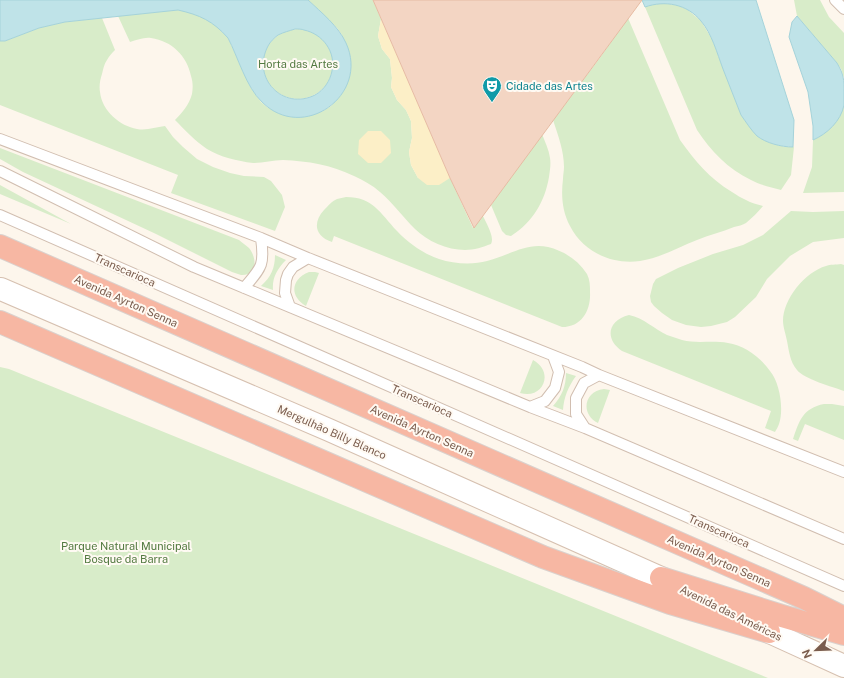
<svg xmlns="http://www.w3.org/2000/svg" width="844" height="678" viewBox="0 0 844 678" font-family="'Public Sans',sans-serif">
<style>
.green{fill:#d8ecc9}
.sand{fill:#fcefc7}
.water{fill:#bfe3e8;stroke:#a5d3da;fill-rule:evenodd}
.building{fill:#f3d5c3;stroke:#e6bba3}
.lines{fill:none;stroke-linecap:round;stroke-linejoin:round}
.lane-casing{stroke:#d1beb0;stroke-width:12}
.secondary-casing{stroke:#d6c0b0;stroke-width:24}
.highway-casing{stroke:#dad1cd;stroke-width:24}
.lane{stroke:#fff;stroke-width:10}
.secondary{stroke:#fff;stroke-width:22}
.highway{stroke:#f7b7a3;stroke-width:22}
.labels{text-anchor:middle;stroke-width:4;stroke-linejoin:round;paint-order:stroke}
.park-label{font-size:11px;fill:#537a41;stroke:#fffaf3}
.culture-label{font-size:11px;fill:#0d838f;stroke:#fffaf3;text-anchor:start}
.street-label{font-size:11px;fill:#7a5c4d;stroke:#fffaf3}
</style>
<rect width="100%" height="100%" fill="#fdf6ec"/>
<path class="green" d="M308,0H373L381,19L378,36L382,49L390,59L392,78L391,87L397,100L406,110L411,121L412,138L409,152L411,165L418,178H450L473,228L483,216C486,223 495,237 491,244C483,247 474,250 465,250C447,250 427,241 415,229C403,217 393,203 380,192C372,185 363,180 354,176C331,165 308,161 283,160C273,160 263,163 253,163C237,161 220,157 207,149C195,141 185,130 175,120C182,113 189,105 192,94C193,88 193,82 191,76C187,56 172,41 151,38C144,37 137,40 130,42L118,16C131,15 145,13 158,12C164,11 171,10 177,10C196,10 216,24 228,38L251,88L261,102L267,107L274,111L290,117H306L323,111L331,106L338,98L345,89L342,35L337,28Z
M794,0H820L829,17L844,33V78L841,69L837,63L797,16Z
M661,3L678,5L688,10L701,21L712,39L741,115L757,136L773,144L786,147H794L791,175L781,190C771,187 760,185 751,180C728,169 711,151 697,130L645,7L652,4Z
M102,18L115,50C112,53 109,56 107,60C104,64 103,70 102,74C100,80 99,86 100,92C102,111 120,126 137,129C147,131 155,127 165,126L173,137L183,147L197,159L213,167L230,173L244,176L264,177L271,181L282,195L285,207L275,231L171,193L178,175L0,105V41H5L39,28L65,22Z
M628,18L680,140C696,162 709,178 732,192C737,195 741,198 746,200C751,203 757,204 763,206C758,212 752,218 746,223C743,225 738,226 734,227C722,232 709,235 697,240C679,247 660,258 640,261C612,265 583,252 570,226C562,211 561,195 563,179C563,175 564,171 564,167C564,151 558,135 553,120L599,59Z
M263 64a35 35 0 1 1 70 0a35 35 0 1 1-70 0Z
M844,105V192L803,193L812,167L813,140C829,133 839,121 844,105Z
M542,134C545,142 549,150 550,158C551,164 550,170 549,177C545,201 533,222 511,236L506,235L502,231L491,205Z
M0,148L239,240C242,243 246,245 249,248C257,258 258,276 241,275C238,274 235,273 232,272L156,234L23,172L0,159Z
M0,185L71,224L0,194Z
M346,197C373,197 380,213 397,231C408,243 424,254 439,259C454,264 473,265 487,261C508,256 526,242 548,247C564,251 578,260 587,274C590,280 590,286 590,292C591,310 582,327 562,327L334,236L332,242C314,236 313,222 324,210C328,206 332,201 337,199C340,198 343,198 346,197Z
M791,211L813,212L844,211V238L813,242L790,256L767,279L756,297L735,317L727,322L711,326L701,327L686,325L672,320L662,313L654,306L651,302L650,296L653,284L656,279L678,268L713,254L743,245L763,235Z
M275,255L286,260C277,269 272,278 273,290L261,286C271,277 275,268 275,255Z
M841,264L844,265V391C833,387 804,379 797,370C790,362 789,351 787,341C786,335 783,327 783,321C783,299 805,272 826,266C830,264 836,265 841,264Z
M309,272H315L319,273L306,306C289,296 291,279 309,272Z
M629,315C644,318 654,329 667,335C672,337 677,338 682,340C697,344 712,340 728,343C744,345 761,358 770,371C780,383 784,409 779,424C778,427 776,430 775,432L765,428L771,411L622,351C604,339 608,320 629,315Z
M533,360C555,372 543,400 520,393Z
M0,367L9,369L768,678H0Z
M566,373L576,376C568,387 564,397 563,410L553,406C562,396 566,386 566,373Z
M604,389L610,390L598,423C580,414 584,391 604,389Z
M824,404H832L844,406V440L805,424L798,441L793,439C799,421 803,408 824,404Z"/>
<path class="sand" d="M381,19L450,178L439,185H427L418,178L411,165L409,152L412,138L411,121L406,110L397,100L391,87L392,78L390,59L382,49L378,36Z
M368,131H381L390,140L391,153L381,163H368L358,154L359,140Z"/>
<path class="water" d="M0,0H308C321,12 339,27 346,43C370,95 303,143 262,102C246,87 238,57 228,38C213,21 200,15 178,10L65,22L39,28L5,41H0ZM295,29C298,29 302,29 304,30C323,34 336,52 332,71C330,81 324,90 315,95C283,111 251,78 268,46C270,42 274,38 278,35C284,32 289,31 295,29Z
M642,0H756L794,120L793,147C781,147 766,143 757,136C751,130 746,122 741,115C735,100 729,84 723,69C717,53 712,34 701,21C687,4 665,0 645,7Z
M797,16L837,63C844,75 844,79 844,93C844,97 844,101 844,105C841,121 827,134 813,140V126L808,92L789,37L792,22Z"/>
<path class="building" d="M373,0H642L474,228L450,178Z"/>
<g class="lines">
<g class="lane-casing">
<path id="lane" d="M835,0L844,9
M0,139L261,238L308,258L582,367L599,375L844,472
M0,171L194,267L530,407L585,428L844,539
M0,215L844,586
M244,288C261,268 265,266 261,238
M290,307L285,293L286,280L288,274L293,267L308,258
M530,407L545,401L555,388L559,372L553,356
M585,428L576,414V398L584,383L599,375"/>
</g>
<g class="secondary-casing">
<path id="secondary" d="M1,289L329,430L661,578L679,587
M752,624L844,666"/>
</g>
<g class="highway-casing">
<path id="highway" d="M0,246L804,598L844,618
M0,322L543,557L670,603L769,632
M661,578L782,616L844,634"/>
</g>
<use href="#lane" class="lane"/>
<use href="#secondary" class="secondary"/>
<use href="#highway" class="highway"/>
</g>
<defs>
<g id="theatre-pin" transform="scale(1)"><path d="M0 17L-7.5 6A9.5 9.5 0 1 1 7.5 6Z" fill="#0f9aa8" stroke="#fffaf3"/><path d="M-5-5.5Q0-4 5-5.5V0Q5 5 0 6Q-5 5-5 0ZM-3.3-2.5H-1v1.5H-3.3ZM1-2.5H3.3v1.5H1ZM-2.8 1Q0 5.5 2.8 1Z" fill="#fff"/></g>
</defs>
<g fill-rule="evenodd">
<use href="#theatre-pin" x="492" y="86"/>
</g>
<g class="labels">
<g class="park-label">
<text x="298" y="68">Horta das Artes</text>
<text x="126" y="550">Parque Natural Municipal<tspan x="126" dy="13">Bosque da Barra</tspan></text>
</g>
<g class="culture-label">
<text x="506" y="90">Cidade das Artes</text>
</g>
<g class="street-label">
<text transform="translate(125 270) rotate(24)" y="4">Transcarioca</text>
<text transform="translate(126 301) rotate(24)" y="4">Avenida Ayrton Senna</text>
<text transform="translate(422 401) rotate(24)" y="4">Transcarioca</text>
<text transform="translate(422 431) rotate(24)" y="4">Avenida Ayrton Senna</text>
<text transform="translate(332 432) rotate(24)" y="4">Mergulhão Billy Blanco</text>
<text transform="translate(719 531) rotate(24)" y="4">Transcarioca</text>
<text transform="translate(719 561) rotate(24)" y="4">Avenida Ayrton Senna</text>
<text transform="translate(731 613) rotate(26)" y="4">Avenida das Américas</text>
</g>
</g>
<g transform="translate(816 650) rotate(247)" stroke="#fffaf3" stroke-width="3" paint-order="stroke">
<path d="M0-3L7 15L0 10L-7 15Z" fill="#7a5c4d"/>
<text y="-6" font-size="11" font-weight="bold" text-anchor="middle" fill="#7a5c4d">N</text>
</g>
</svg>
